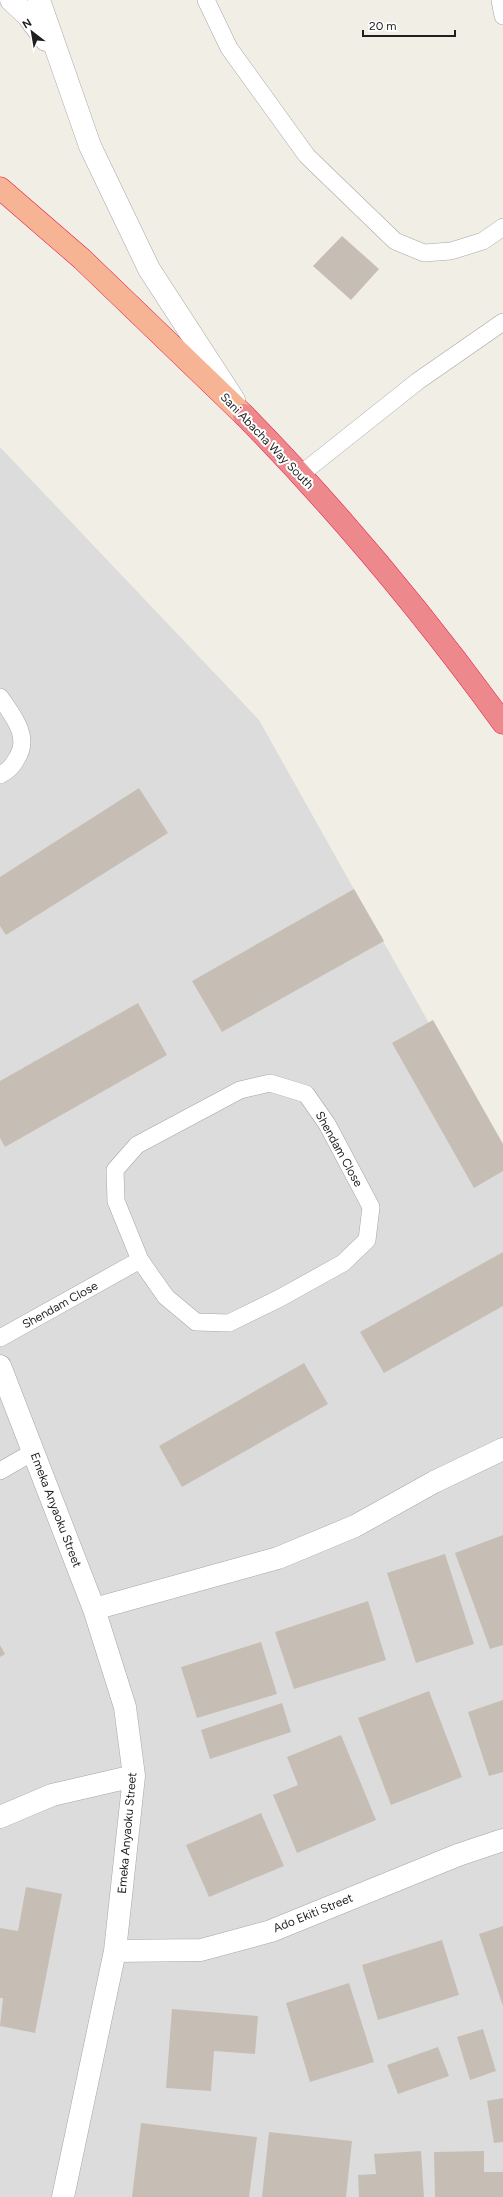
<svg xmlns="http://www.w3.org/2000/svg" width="503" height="2197" viewBox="0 0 503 2197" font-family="Figtree,sans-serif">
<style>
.residential{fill:#dddcdc}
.building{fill:#c6beb4}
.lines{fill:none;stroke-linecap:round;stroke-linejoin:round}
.service-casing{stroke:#a6a6a6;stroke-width:18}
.minor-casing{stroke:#a6a6a6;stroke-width:23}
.tertiary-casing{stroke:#a6a6a6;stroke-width:23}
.trunk-casing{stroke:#e71a45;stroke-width:23}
.motorway-casing{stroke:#e71a45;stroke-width:23}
.service{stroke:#fff;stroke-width:17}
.minor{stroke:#fff;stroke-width:22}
.tertiary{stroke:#fff;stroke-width:22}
.trunk{stroke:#f6b494;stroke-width:22}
.motorway{stroke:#ed888d;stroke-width:22}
.labels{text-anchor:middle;stroke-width:4;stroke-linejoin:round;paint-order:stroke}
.street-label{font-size:12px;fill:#1f1f1f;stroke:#fff}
</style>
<rect width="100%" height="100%" fill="#f1eee5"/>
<path class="residential" d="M0,447L259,720L503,1155V2197H0Z"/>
<path class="building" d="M342,236L379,269L351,300L313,266Z
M139,788L168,833L6,935L0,926V877Z
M354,889L384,941L222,1032L192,981Z
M138,1003L167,1055L5,1147L0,1138V1081Z
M433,1020L503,1144V1171L474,1188L392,1043Z
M503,1252V1306L384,1373L360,1332Z
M304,1363L328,1404L182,1487L159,1446Z
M503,1535V1645L490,1649L455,1553Z
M445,1554L474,1644L416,1663L387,1573Z
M368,1601L386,1660L294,1689L275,1632Z
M261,1642L277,1694L197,1718L181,1667Z
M0,1645L5,1654L0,1657Z
M429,1691L462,1777L391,1805L358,1718Z
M503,1700V1772L489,1776L468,1712Z
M282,1703L291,1732L210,1759L201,1730Z
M341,1735L376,1820L297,1853L273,1795L298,1785L287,1757Z
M261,1813L284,1866L209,1897L186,1845Z
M26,1887L62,1894L35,2033L0,2026L3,1998H0V1928L18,1931Z
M503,1926V2006L479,1934Z
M442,1940L459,1995L378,2020L362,1965Z
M349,1983L374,2062L310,2082L286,2003Z
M172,2009L258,2016L255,2054L214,2051L211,2091L166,2088Z
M483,2029L496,2071L470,2080L457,2037Z
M438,2047L449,2076L398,2094L387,2065Z
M503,2098V2142L494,2143L487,2101Z
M141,2123L257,2137L249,2197H132Z
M269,2132L352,2141L346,2197H262Z
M421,2151L424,2197H359L358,2175L376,2174L374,2154Z
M484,2151V2172H503V2197H435L434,2152Z"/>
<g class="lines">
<g class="service-casing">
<path id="service" d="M206,0L229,48L307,156L395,241L424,253L451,251L483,241L503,227
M500,0L503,16
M301,474L418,381L503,322
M0,697C12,715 31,736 17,758C12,767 9,770 0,775
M270,1083L306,1094L327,1124L371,1207L367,1240L343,1263L280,1298L229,1323L196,1322L166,1297L140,1260L116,1201L115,1170L137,1145L240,1090Z
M0,1338L140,1260
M0,1471L33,1452"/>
</g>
<g class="minor-casing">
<path id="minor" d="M0,1366L94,1609L125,1707L134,1776L115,1951L63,2197
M94,1609L278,1558L355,1526L434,1482L503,1449
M0,1817L52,1795L134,1776
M115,1951L201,1950L271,1931L458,1855L503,1840"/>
</g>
<g class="tertiary-casing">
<path id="tertiary" d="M11,0L28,16L46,40
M39,0L90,146L149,269L234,400"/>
</g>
<g class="trunk-casing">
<path id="trunk" d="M0,188L82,259L244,415"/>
</g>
<g class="motorway-casing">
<path id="motorway" d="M244,415C338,511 424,614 503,723"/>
</g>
<use href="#service" class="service"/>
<use href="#minor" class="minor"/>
<use href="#tertiary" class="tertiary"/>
<use href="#trunk" class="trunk"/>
<use href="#motorway" class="motorway"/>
</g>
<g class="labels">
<g class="street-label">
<text transform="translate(267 441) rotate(46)" y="4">Sani Abacha Way South</text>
<text transform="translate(339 1149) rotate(61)" y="4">Shendam Close</text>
<text transform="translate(60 1305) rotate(-29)" y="4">Shendam Close</text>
<text transform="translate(56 1510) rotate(69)" y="4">Emeka Anyaoku Street</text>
<text transform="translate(127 1833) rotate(-85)" y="4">Emeka Anyaoku Street</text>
<text transform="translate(313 1913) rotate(-22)" y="4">Ado Ekiti Street</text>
</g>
</g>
<g transform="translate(32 32) rotate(329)" stroke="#ffffff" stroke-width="3" paint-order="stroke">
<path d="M0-3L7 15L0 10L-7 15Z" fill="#1f1f1f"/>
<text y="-6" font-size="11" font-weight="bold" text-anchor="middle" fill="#1f1f1f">N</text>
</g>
<path d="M363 30v6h92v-6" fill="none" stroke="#1f1f1f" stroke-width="2"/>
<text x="369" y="30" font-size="12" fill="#1f1f1f" stroke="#ffffff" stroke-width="3" paint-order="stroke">20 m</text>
</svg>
